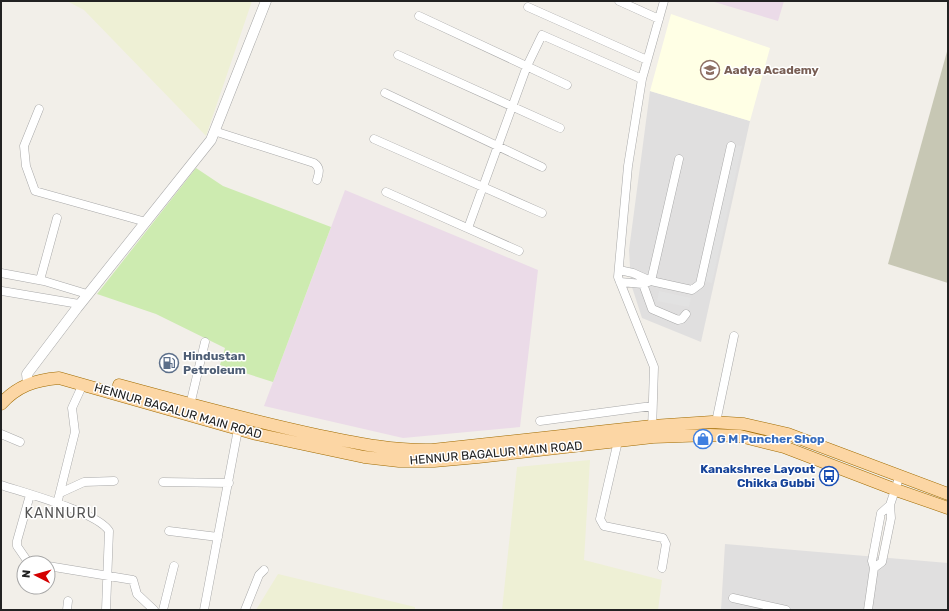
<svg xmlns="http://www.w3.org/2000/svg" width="949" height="611" viewBox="0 0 949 611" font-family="Rubik,sans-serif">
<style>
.residential{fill:#e0dfdf}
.industrial{fill:#ebdbe8}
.education{fill:#ffffe5}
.construction{fill:#c7c7b4}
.farmland{fill:#eef0d5}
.grass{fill:#cdebb0}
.parking{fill:#e2e2e2}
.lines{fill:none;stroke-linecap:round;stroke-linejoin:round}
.minor-casing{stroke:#a9a9a9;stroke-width:9}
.tertiary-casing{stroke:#a9a9a9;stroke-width:11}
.primary-casing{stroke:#a06b00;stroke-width:13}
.minor{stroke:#fff;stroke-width:8}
.tertiary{stroke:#fff;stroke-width:10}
.primary{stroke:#fcd6a4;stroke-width:12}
.labels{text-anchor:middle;stroke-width:3;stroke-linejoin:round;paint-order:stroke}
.education-label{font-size:12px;font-weight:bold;fill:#785e54;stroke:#fff;text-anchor:start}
.service-label{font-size:12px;font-weight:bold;fill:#4e5e75;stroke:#fff;text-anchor:start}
.street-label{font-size:12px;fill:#222;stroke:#fff}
.shop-label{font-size:12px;font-weight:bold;fill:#366cbe;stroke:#fff;text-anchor:start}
.transit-label{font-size:12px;font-weight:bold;fill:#164399;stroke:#fff;text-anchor:end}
.quarter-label{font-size:14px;letter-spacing:1px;fill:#555;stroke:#fff}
</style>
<rect width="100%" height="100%" fill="#f2efe9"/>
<path class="residential" d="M650,91L750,121L701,342L642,318L631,284L629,250Z
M725,544L948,563V610H721Z"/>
<path class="industrial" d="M711,1H784L778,21Z
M345,190L538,270L520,427L403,438L264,406Z"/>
<path class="education" d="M671,14L770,48L750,121L650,91Z"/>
<path class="construction" d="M948,48V283L888,264Z"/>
<path class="farmland" d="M67,1H252L206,136L84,10Z
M590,460L584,560L662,580L658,610H502L517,467Z
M278,574L415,607V610H256Z"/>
<path class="grass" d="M196,168L223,186L331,227L273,382L220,365L225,348L156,314L97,294Z"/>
<path class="parking" d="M735,145L742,146L712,283L704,281Z
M659,291L691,298L689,307L657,301Z"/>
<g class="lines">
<g class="minor-casing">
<path id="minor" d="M619,1L659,19
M528,7L647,60
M419,16L567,85
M398,55L560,128
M385,93L542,167
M39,109L24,146L26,166L35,191L146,222
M214,131L314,163C321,168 319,173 317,180
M374,139L542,213
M679,159L651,281L692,290L700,284L731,146
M386,192L519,251
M468,228L527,66L542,35L642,79
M619,270L633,273L651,281L643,284L620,282
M1,273L44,281L87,294
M40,280L57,218
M643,284L652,309L678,320L682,319L686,314
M2,291L79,304
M190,405L205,342
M540,421L652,406
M716,422L734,336
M652,431L654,367L618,277L628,166L642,79L664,1
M1,434L20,442
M618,441L600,519L604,526L663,538L666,544L662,568
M163,482L229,483
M1,485C25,493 97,512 109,531L106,610
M60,493L84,482L114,481
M30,495L17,541V546L28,562L31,563
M57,504L75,432L72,408L83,384
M890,505L881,513L872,561L874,568L882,562L891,518L890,505L899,478
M169,531L218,537
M48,566L133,580L137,594L154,610
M733,598L786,610
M67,610L68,601
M163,610L174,566
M204,610L239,424
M245,610L259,575L264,570
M868,610L874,568"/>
</g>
<g class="tertiary-casing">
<path id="tertiary" d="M28,383L27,374L77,308L211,140L266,1"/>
</g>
<g class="primary-casing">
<path id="primary" d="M119,385C185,403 251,421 317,435C356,443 393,451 432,450L652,426L712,422L744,424L788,434L948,494
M1,404C17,386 35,380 59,378L256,434L364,457L399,461H434L478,457L653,437L710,435L740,436L784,447L899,491L948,508"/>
</g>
<use href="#minor" class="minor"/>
<use href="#tertiary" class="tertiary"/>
<use href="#primary" class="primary"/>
</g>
<defs>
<g id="school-ring" transform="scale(1)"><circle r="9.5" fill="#fff" stroke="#8d6e63" stroke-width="1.5"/><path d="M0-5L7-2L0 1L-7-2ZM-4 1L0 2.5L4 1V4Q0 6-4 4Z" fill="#8d6e63"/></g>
<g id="fuel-ring" transform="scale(1)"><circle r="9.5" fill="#fff" stroke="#5c6f8a" stroke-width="1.5"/><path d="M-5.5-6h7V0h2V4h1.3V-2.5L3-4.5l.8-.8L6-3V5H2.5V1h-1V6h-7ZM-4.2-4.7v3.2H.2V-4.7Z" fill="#5c6f8a"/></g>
<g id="shop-ring" transform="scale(1)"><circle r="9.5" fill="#fff" stroke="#3f7fe0" stroke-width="1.5"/><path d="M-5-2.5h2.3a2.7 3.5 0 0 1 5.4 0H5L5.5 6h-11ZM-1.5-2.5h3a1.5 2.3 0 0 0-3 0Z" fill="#3f7fe0"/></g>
<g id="bus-ring" transform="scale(1)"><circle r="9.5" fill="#fff" stroke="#1a4fb4" stroke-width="1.5"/><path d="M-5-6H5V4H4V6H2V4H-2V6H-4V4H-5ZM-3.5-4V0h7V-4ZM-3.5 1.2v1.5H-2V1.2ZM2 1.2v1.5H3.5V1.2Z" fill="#1a4fb4"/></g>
</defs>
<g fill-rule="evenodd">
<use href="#school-ring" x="710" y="70"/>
<use href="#fuel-ring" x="169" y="363"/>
<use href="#shop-ring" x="703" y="439"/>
<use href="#bus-ring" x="829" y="476"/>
</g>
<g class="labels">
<g class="education-label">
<text x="724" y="74">Aadya Academy</text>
</g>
<g class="service-label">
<text x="183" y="360">Hindustan<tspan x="183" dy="14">Petroleum</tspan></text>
</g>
<g class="street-label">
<text transform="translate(178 411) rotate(16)" y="4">HENNUR BAGALUR MAIN ROAD</text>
<text transform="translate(496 453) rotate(-5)" y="4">HENNUR BAGALUR MAIN ROAD</text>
</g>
<g class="shop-label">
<text x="717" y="443">G M Puncher Shop</text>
</g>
<g class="transit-label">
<text x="815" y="473">Kanakshree Layout<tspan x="815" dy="14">Chikka Gubbi</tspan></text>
</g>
<g class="quarter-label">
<text x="61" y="518">KANNURU</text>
</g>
</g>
<rect width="949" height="611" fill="none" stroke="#222222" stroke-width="4"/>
<g transform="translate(36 575) rotate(276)"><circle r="19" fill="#ffffff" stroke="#a7a7a7"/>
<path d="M0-3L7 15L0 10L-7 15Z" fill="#d40000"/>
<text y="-6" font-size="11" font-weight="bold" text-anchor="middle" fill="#222222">N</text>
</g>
</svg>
